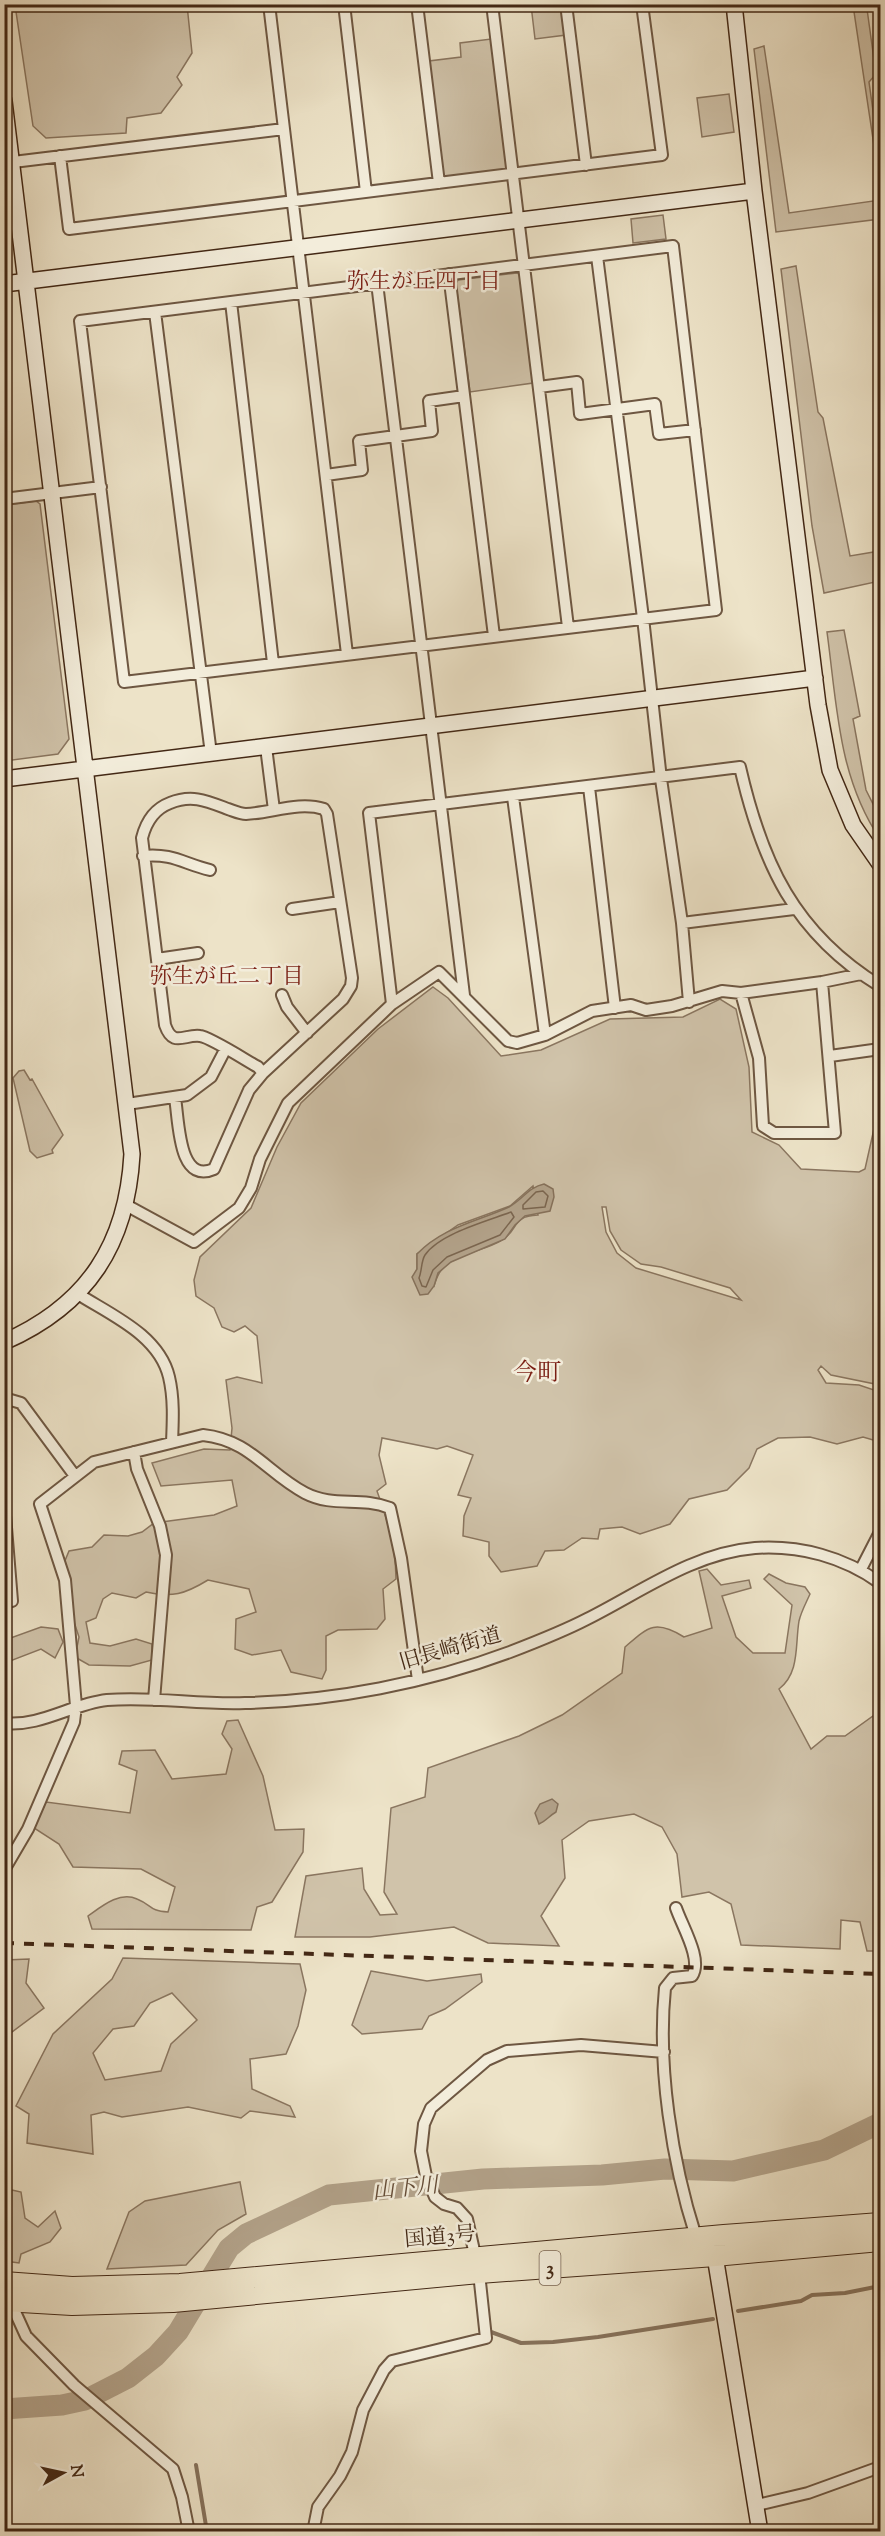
<svg xmlns="http://www.w3.org/2000/svg" width="885" height="2536" viewBox="0 0 885 2536" font-family="'Sorts Mill Goudy','Noto Serif JP',serif">
<style>
.green{fill:#d0c3aa;stroke:#8a7660;stroke-width:1.5;fill-rule:evenodd}
.water{fill:#b3a38b;stroke:#86725c;stroke-width:1.5}
.lines{fill:none;stroke-linecap:round;stroke-linejoin:round}
.shore{stroke:#7b6650;stroke-width:1.5}
.stream{stroke:#86725c;stroke-width:4}
.river{stroke:#b3a38b;stroke-width:21}
.street-casing{stroke:#6e5742;stroke-width:14}
.secondary-casing{stroke:#432815;stroke-width:18}
.highway-casing{stroke:#432815;stroke-width:22}
.street{stroke:#f3eddb;stroke-width:10}
.secondary{stroke:#f3eddb;stroke-width:15}
.highway{stroke:#ede3c8;stroke-width:20}
.rail{stroke:#432815;stroke-width:4;stroke-dasharray:10 10;stroke-linecap:butt}
.labels{text-anchor:middle;stroke-width:5;stroke-linejoin:round;paint-order:stroke}
.shield{fill:#f3eddb;stroke:#786350;stroke-width:1.5}
.shield-label{font-size:20px;font-weight:bold;fill:#432815}
.street-label{font-size:21px;fill:#432815;stroke:#f3eddb}
.neighbourhood-label{font-size:22px;fill:#7a1f14;stroke:#f3eddb}
.water-label{font-size:22px;font-style:italic;fill:#654d38;stroke:#f3eddb}
.quarter-label{font-size:24px;fill:#7a1f14;stroke:#f3eddb}
</style>
<rect width="100%" height="100%" fill="#ede3c8"/>
<filter id="stains"><feTurbulence type="fractalNoise" baseFrequency=".00333" numOctaves="4"/><feColorMatrix values="0 0 0 0 .2 0 0 0 0 .09 0 0 0 0 .02 0 0 0 .5 -.17"/></filter>
<radialGradient id="worn" r=".72"><stop offset=".6" stop-color="#630" stop-opacity="0"/><stop offset="1" stop-color="#630" stop-opacity=".3"/></radialGradient>
<path class="green" d="M15,5H187L192,53L177,77L182,85L161,113L127,118L126,133L46,138L33,126Z
M531,5H562L566,35L535,39Z
M853,5L867,9L876,74L869,82L880,161V186Z
M491,39L507,170L443,178L429,61L461,57L460,43Z
M764,46L789,213L880,200V219L776,232L754,49Z
M729,94L734,132L702,137L697,98Z
M663,215L666,239L633,243L631,219Z
M796,266L818,412L823,418L850,556L880,551V581L824,593L812,526L781,269Z
M517,273L520,275L533,383L470,392L456,284L458,280Z
M36,501L40,504L69,739L58,754L5,761V505Z
M844,630L860,716L853,719L866,790L880,818V839C838,777 837,705 827,632Z
M433,987L448,998L501,1056L541,1050L610,1019L683,1017L720,999L736,1009L749,1067L752,1132L779,1145L801,1169L859,1172L865,1169L880,1102V1385L831,1375L821,1366L818,1370L826,1383L859,1385L880,1392V1442L863,1437L837,1444L810,1437L778,1438L757,1449L749,1468L727,1490L689,1499L670,1524L640,1534L622,1527L600,1529L598,1539L582,1538L564,1550L545,1551L537,1566L501,1572L489,1556V1542L463,1536L464,1516L471,1498L458,1495L473,1455L447,1446L437,1449L382,1438L379,1455L386,1484L377,1491C388,1520 396,1548 396,1579L383,1589L385,1619L377,1629L338,1630L326,1636V1670L322,1679L291,1672L281,1650L252,1655L235,1649L236,1619L256,1612L249,1589L208,1580C185,1594 172,1598 146,1592L136,1598L112,1593L103,1599L96,1618L86,1622L90,1643L110,1646L136,1639L152,1644V1660L130,1666L89,1665L75,1657L79,1637L73,1619L64,1563L69,1551L92,1547L104,1535L128,1536L142,1532L154,1523L214,1515L237,1506L232,1480L161,1486L152,1463L204,1449L230,1450L232,1428L226,1380L237,1377L262,1383L257,1336L245,1326L234,1332L222,1327L214,1308L196,1296L194,1280L200,1257L251,1208L277,1147L301,1103L378,1029ZM533,1186L538,1215C511,1216 519,1230 502,1240C486,1250 464,1252 449,1263C440,1269 437,1276 434,1286L417,1269V1254L458,1225L510,1206ZM602,1207H606L610,1231L621,1250L641,1264L661,1267L730,1288L741,1300L636,1268L617,1253L606,1232Z
M24,1070L30,1080L32,1079L63,1135L52,1150L53,1153L37,1158L30,1151L13,1078L19,1071Z
M707,1569L721,1585L749,1580L751,1588L722,1596L736,1637L753,1653H785L792,1605L764,1579L769,1574L786,1583L805,1587L810,1594C806,1603 801,1612 799,1621C795,1645 800,1673 779,1689L811,1749L827,1736H845L880,1711V1951H867L860,1922L841,1920L840,1949L741,1945L731,1904L709,1892L682,1897L677,1854L662,1827L634,1814L589,1821L562,1840L565,1878L541,1916L559,1946L488,1943L454,1927L370,1937H295L306,1876L362,1868L364,1889L380,1915L397,1914L384,1892L391,1808L425,1797L428,1768L519,1736L562,1715L622,1673L625,1647C648,1627 655,1619 684,1637L712,1628L699,1571Z
M41,1627L58,1629L63,1642L55,1658L41,1649L5,1663V1640Z
M238,1720L263,1776L275,1830L304,1829L303,1852L272,1902L257,1907L251,1930L92,1929L88,1916C102,1906 120,1891 137,1899C152,1905 149,1911 168,1912L175,1887L141,1869L73,1867L59,1844L34,1828L46,1802L130,1813L137,1771L119,1764L122,1751L155,1750L172,1779L226,1774L232,1749L222,1734L227,1721Z
M123,1958L300,1964L306,1990L298,2026L286,2054L250,2059L252,2089L290,2106L295,2117L250,2111L241,2118L188,2107L122,2117L104,2112L91,2115L93,2154L27,2143L29,2114L16,2106L53,2034L112,1979ZM172,1993L197,2020L171,2044L161,2071L105,2080L93,2053L113,2029L134,2026L150,2003Z
M29,1959L26,1983L44,2008L8,2035L5,2040V1960Z
M371,1971L427,1981L481,1974L482,1982L445,2009L429,2016L422,2029L362,2034L352,2025Z
M240,2182L246,2214L218,2230L186,2265L107,2269L129,2212L145,2201Z
M12,2190L21,2192L25,2218L38,2227L55,2211L61,2228L50,2242L21,2254L19,2263L5,2261V2207Z"/>
<path class="water" d="M544,1184L553,1189L554,1197L550,1211L525,1216L515,1225L505,1239L451,1262L438,1273L434,1286L428,1294L420,1295L412,1277L417,1269V1254C443,1227 476,1222 509,1207C522,1200 529,1187 544,1184Z
M552,1799L558,1804L556,1812C549,1816 546,1821 539,1824L535,1813L540,1804Z"/>
<g class="lines">
<path class="shore" d="M543,1191L548,1196L545,1207L523,1209V1205L536,1192Z
M511,1212L514,1217L500,1235L447,1257L433,1270L426,1287L422,1286L419,1278C422,1271 421,1261 425,1255C439,1234 487,1221 511,1212Z"/>
<path class="stream" d="M738,2311L801,2301L812,2295L845,2293L880,2286
M486,2334L491,2332L521,2343L553,2342L598,2337L713,2319
M196,2465L207,2532"/>
<path class="river" d="M4,2409L62,2405L85,2400L128,2378L156,2356L178,2332L229,2248L246,2234L329,2195L483,2179L602,2175L665,2169L733,2171L824,2150L880,2123"/>
<g class="street-casing">
<path id="street" d="M269,4L347,654
M344,4L366,192
M417,4L439,183
M492,4L568,627
M566,4L586,165
M60,156L69,229L662,155L642,4
M5,163L284,129
M673,246L716,610L124,682L80,321Z
M597,256L643,618L661,779L682,923L689,1002
M449,274L494,636
M377,283L464,995
M231,302L273,663
M155,312L211,754
M539,387L577,382L580,414L655,404L659,434L695,430
M326,475L362,470L359,441L432,431L429,401L464,396
M4,486L6,499
M4,499L101,487
M266,747L274,810
M589,787L615,1008
M513,797L545,1035
M143,856C173,853 184,864 210,870
M292,909L340,902
M682,923L794,909
M157,959L198,953
M741,993L759,1058L763,1126L774,1133H835L822,982
M282,995L287,1007L307,1033
M392,1004L369,813L740,767C762,863 794,933 880,986
M830,1056L880,1049
M175,1098C179,1121 178,1185 214,1169L249,1090L263,1073L343,999L351,986L352,978L327,814L324,809C299,801 271,813 246,814C240,814 234,811 228,809C207,801 192,794 170,803C154,809 146,822 142,838L165,1025C173,1048 184,1034 200,1036C210,1037 247,1061 258,1067L263,1073
M127,1104L187,1095L211,1077L225,1050
M126,1205L194,1242L239,1208L251,1188L260,1159L288,1103L392,1004L439,972L508,1041L517,1043L545,1035L592,1011L631,1005L646,1010L672,1006L722,991L741,993L822,982L861,974
M78,1294C111,1315 159,1335 169,1377C174,1398 173,1420 172,1442
M4,1398L21,1403L75,1476
M134,1452L137,1469L160,1526L166,1555L154,1700
M4,1503L12,1601L4,1603
M861,1569L880,1532
M4,1723C41,1727 71,1704 107,1700C153,1696 199,1705 245,1703C334,1701 427,1683 510,1652C536,1642 562,1632 587,1619C641,1592 693,1553 755,1548C800,1545 844,1557 880,1583
M4,1870L28,1829L74,1722L76,1706L65,1580L40,1504L94,1462L203,1435C250,1440 267,1473 305,1493C334,1508 360,1496 390,1508L401,1558L418,1680
M676,1908C682,1926 703,1960 692,1976L673,1978L665,1988C657,2067 672,2162 696,2237
M7,2302L16,2314L26,2336L74,2385L173,2469L182,2497L189,2532
M757,2505L808,2493L880,2467
M313,2532L318,2507L340,2476L352,2452L363,2410L384,2370L392,2361L486,2338L479,2273L467,2219L457,2208L444,2204L435,2197L426,2176L421,2151L424,2124L431,2108L487,2060L507,2051L581,2045L664,2052"/>
</g>
<g class="secondary-casing">
<path id="secondary" d="M734,4L754,191L818,705L830,770L853,825L880,864
M4,101L132,1154C127,1244 88,1305 4,1342
M4,284L754,191
M4,779L815,678
M708,2250L715,2256L760,2532"/>
</g>
<g class="highway-casing">
<path id="highway" d="M4,2282L72,2287L180,2284L724,2235L880,2223
M4,2301L72,2305L173,2302L479,2273L715,2256L880,2241"/>
</g>
<use href="#street" class="street"/>
<use href="#secondary" class="secondary"/>
<use href="#highway" class="highway"/>
<path class="rail" d="M4,1943L880,1974"/>
</g>
<g class="labels">
<rect class="shield" x="539.5" y="2251" width="21" height="34" rx="4.5"/>
<g class="shield-label">
<text x="550" y="2275">3</text>
</g>
<g class="street-label">
<text transform="translate(450 1648) rotate(-16)" y="7">旧長崎街道</text>
<text transform="translate(440 2236) rotate(-5)" y="7">国道3号</text>
</g>
<g class="neighbourhood-label">
<text x="424" y="288">弥生が丘四丁目</text>
<text x="227" y="983">弥生が丘二丁目</text>
</g>
<g class="water-label">
<text transform="translate(405 2187) rotate(-6)" y="8">山下川</text>
</g>
<g class="quarter-label">
<text x="537" y="1380">今町</text>
</g>
</g>
<rect width="885" height="2536" fill="none" stroke="#ede3c8" stroke-width="24"/>
<rect x="6" y="6" width="873" height="2524" fill="none" stroke="#432815" stroke-width="3"/>
<rect x="12" y="12" width="861" height="2512" fill="none" stroke="#432815" stroke-width="1.5"/>
<g transform="translate(63 2473) rotate(82)" stroke="#f3eddb" stroke-width="4.5" paint-order="stroke">
<path d="M0-4.5L10 22L0 15L-10 22Z" fill="#432815"/>
<text y="-9" font-size="16" font-weight="bold" text-anchor="middle" fill="#432815">N</text>
</g>
<rect width="100%" height="100%" filter="url(#stains)"/>
<rect width="100%" height="100%" fill="url(#worn)"/>
</svg>
